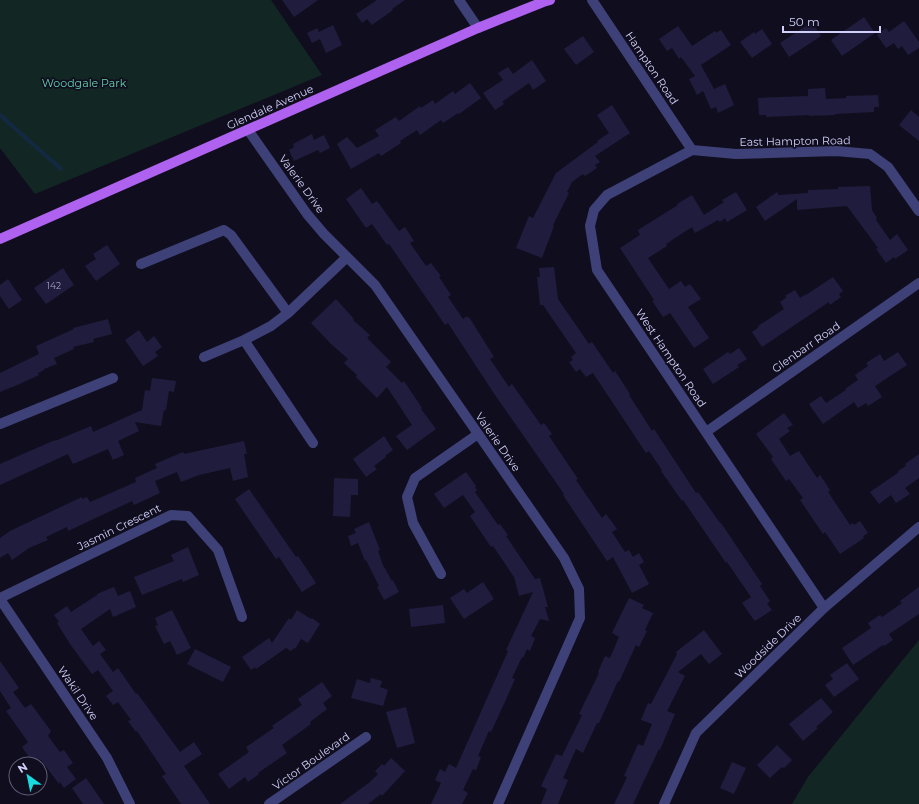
<svg xmlns="http://www.w3.org/2000/svg" width="919" height="804" viewBox="0 0 919 804" font-family="Montserrat,sans-serif">
<style>
.green{fill:#122724}
.lines{fill:none;stroke-linecap:round;stroke-linejoin:round}
.stream{stroke:#132942;stroke-width:4}
.building{fill:#201c3d}
.minor{stroke:#3e4178;stroke-width:10}
.major{stroke:#ae62ef;stroke-width:10}
.labels{text-anchor:middle;stroke-width:3.5;stroke-linejoin:round;paint-order:stroke}
.number-label{font-size:9px;fill:#a5a3cb}
.street-label{font-size:11px;fill:#d1d0fa;stroke:#100e1e}
.park-label{font-size:11px;fill:#64d2ad;stroke:#100e1e}
</style>
<rect width="100%" height="100%" fill="#100e1e"/>
<path class="green" d="M0,0H271L322,75L35,194L0,148Z
M919,640V804H792L808,777Z"/>
<g class="lines">
<path class="stream" d="M0,115L61,169"/>
</g>
<path class="building" d="M282,0H318L294,17Z
M377,0H405L392,9L393,10L372,25L367,19L362,23L356,14Z
M864,17L875,33L842,56L831,40Z
M904,21L919,42V48L908,55L902,46L898,49L894,43L886,48L877,35L886,28L889,32Z
M812,22L821,36L789,57L780,43Z
M333,25L342,45L326,53L320,39L312,43L307,33L317,28L319,32Z
M678,26L692,46L715,31L716,33L721,30L731,45L701,65L714,89L725,84L734,105L718,113L716,107L711,109L703,91L697,95L689,79L695,76L681,57L679,59L672,48L667,51L659,39Z
M762,29L772,44L752,58L740,42L754,32L755,34Z
M583,36L594,52L576,65L564,49Z
M532,60L546,81L533,90L529,83L502,102L504,104L495,110L483,93L503,80L498,73L508,67L513,74Z
M470,83L481,98L459,114L458,113L443,123L441,120L420,135L417,130L400,141L401,143L381,156L379,153L351,169L337,144L347,137L357,148L379,136L375,130L396,117L399,121L420,106L421,108L433,100L435,104L453,91L455,94Z
M825,88L826,99L846,98V96L878,95L879,107H874V112L835,114V115L809,116V115L766,117V115H759L758,98L808,96V89Z
M612,105L630,133L595,156L600,162L595,165L597,168L585,176L583,174L572,182L567,192L569,193L553,225L554,226L542,258L516,248L529,216L533,218L556,173L598,142L597,141L609,133L597,115Z
M911,110L919,117V141L899,125Z
M312,134L314,140L324,135L330,148L320,153L318,150L294,161L289,150L294,147L293,144Z
M870,186L872,210L877,218L876,220L890,240L897,234L908,250L895,259L894,257L886,263L876,249L878,248L847,206L797,210V199L765,221L756,207L777,192L779,195L808,193V190L838,189V187Z
M361,188L372,204L377,201L399,231L405,227L414,241L410,243L426,266L431,263L441,276L439,277L451,295L448,297L463,319L467,316L468,318L469,317L494,357L490,359L509,387L512,384L541,425L544,423L552,434L549,436L578,479L576,480L602,518L606,514L617,529L612,532L625,552L629,550L633,557L639,553L644,562L639,565L649,584L632,593L613,557L607,561L563,495L564,494L493,392L448,323L445,325L398,257L389,244L387,245L372,224L366,228L346,199Z
M736,192L747,210L727,222L725,218L720,222L718,220L695,233L692,227L666,244L667,246L648,258L669,289L681,281L685,287L690,284L701,299L688,307L709,338L694,348L670,313L663,317L652,301L654,300L620,248L640,235L638,230L678,205L677,204L692,195L704,215L724,202L722,200Z
M107,245L120,264L96,281L85,266L96,259L93,254Z
M554,267L558,299L589,344L592,342L613,373L615,371L630,394L629,395L652,431L654,429L696,493L698,492L720,523H721L762,584L760,586L770,601L767,604L772,610L755,621V620H754L742,603L751,597L727,562L726,563L683,500L682,501L661,471L662,470L649,451L646,453L593,373L586,377L580,369L576,372L569,362L573,360L571,357L576,353L543,305H540L537,277H540L539,268Z
M63,268L74,285L46,304L34,288Z
M833,277L843,291L839,294L841,297L830,305L829,302L823,306L762,347L752,332L759,327L758,326L784,309L780,302L787,297L785,296L795,290L800,298L806,294V295Z
M8,279L22,300L9,309L0,296V285Z
M336,299L354,319L353,320L370,335L367,338L391,362L386,367L402,383L404,381L422,408L421,409L436,429L407,450L396,436L412,425L387,387L377,398L356,377L357,375L344,363L348,359L331,344L311,323Z
M108,319L112,334L93,339L94,342L73,347L74,349L54,358L57,364L44,369V370L38,373L39,375L13,387H12L0,392V373L39,354L36,346L74,329L73,328Z
M139,330L147,342L154,336L162,347L155,352L158,356L143,366L125,340Z
M739,348L747,359L737,365L739,367L713,384L703,369L728,352L730,354Z
M898,352L907,365L875,386L882,397L868,406L866,403L858,408L854,402L823,424L809,404L821,396L826,403L846,390L845,389L858,380L855,375L868,366L866,363L880,354L884,361Z
M152,378L176,381L174,392L169,391L166,410H164L161,426L135,422L139,431L118,441L124,455L113,460L108,449L73,464L68,454L0,485V464L55,440V441L91,426L93,432L142,410L145,390L150,391Z
M784,413L793,425L787,428L790,431L779,439L790,456L799,451L817,478L820,475L830,490L828,492L850,525L853,523L854,525L860,521L868,533L863,536L864,538L840,554L825,532L823,534L800,500L803,498L789,479L786,481L771,459L773,457L756,434Z
M384,436L393,450L385,456L386,457L374,466L377,469L366,477L353,459Z
M244,441L247,454H244L248,477L233,481L230,468L199,475L181,482L177,472L155,481L160,493L134,505L132,501L68,531L67,527L46,537L48,540L29,548L12,560L8,553L0,558V538L10,531L82,497V499L87,497L90,502L136,482L135,478L157,468L155,464L183,452L184,454Z
M919,454V478L905,488L910,494L896,503L891,495L879,504L870,492L899,472L898,471L906,466L905,464Z
M466,472L476,486L475,488L477,490L475,492L498,525L500,524L508,535L506,536L535,579L540,578L548,607H545L549,621L540,619L531,636L535,638L530,651L527,649L523,658L522,657L512,678L515,679L504,704L491,732L489,731L478,756L481,757L476,770L473,769L463,790L468,793L462,804H431L441,783L435,780L440,769L445,772L449,764L456,768L508,651L506,650L533,592L519,596L514,577L493,546L491,547L470,516L475,512L463,495L444,508L434,494Z
M334,478L358,479V495H351L350,517L333,516Z
M249,489L296,557L298,556L316,583L302,592L279,557L276,559L235,499Z
M369,522L380,550L378,551L383,565L392,581L393,580L399,592L384,600L377,587L379,586L366,560L365,561L358,543L351,546L348,536L356,533L354,529Z
M188,547L199,575L183,582L182,579L142,595L134,577L174,561L171,555Z
M483,582L494,599L464,619L450,598L464,589L467,593Z
M114,587L118,596L130,591L136,607L113,617L110,609L81,629L93,646L99,641L106,650L100,654L113,672L118,668L136,694L137,693L180,752L194,742L202,754L184,766L210,804H181L162,776L166,774L137,731L136,732L128,721L131,720L118,702L113,705L106,696L113,691L98,670L92,674L70,644L57,623L59,622L54,615L67,606L71,612L97,595V594Z
M919,587V614L889,634L893,640L884,646L883,645L853,665L842,648L871,628L868,623L880,615L882,617L902,603L900,601Z
M629,598L644,605L642,608L653,613L645,630L647,631L639,647L636,645L619,682L618,681L599,723H597L583,753L576,749L563,778L568,780L558,804H541L547,789L541,786L556,754L562,756L582,715L579,714L599,673L598,672L605,656L610,658L619,637L612,633Z
M443,605L445,623L411,627L409,609Z
M172,610L191,648L177,655L170,641L164,644L155,626L158,625L155,618Z
M297,610L311,619L312,618L320,624L308,643L301,639L295,649L294,648L291,651L286,648L256,669L255,668L257,666L251,670L242,657L269,638L272,643L289,618L291,620Z
M704,630L722,654L709,664L701,654L678,672L685,676L667,711L675,714L660,750L659,749L633,804H614L627,777L624,776L638,744L643,746L652,724L641,720L648,703L651,704L677,654L676,652Z
M195,649L231,667L223,682L187,664Z
M0,661L19,688L13,692L25,708L31,704L51,731L48,736L60,752L64,750L73,763L67,767L76,779L64,788L60,782L59,784L41,760L29,757L22,747L28,742L6,711L11,708L0,691Z
M847,663L859,679L834,697L825,685L833,679L830,675Z
M371,678L382,681L380,687L388,690L383,706L351,698L357,679L370,683Z
M322,682L332,696L323,703L327,709L310,722L311,724L282,745L287,753L258,773L259,774L248,782L245,777L229,789L218,774L249,752L246,747L274,728L272,726L302,705L298,699Z
M821,698L833,712L816,727L818,728L803,741L789,724Z
M406,707L415,743L397,748L386,712Z
M777,745L792,760L784,768L782,767L770,778L757,765Z
M391,758L405,771L382,796L381,794L368,804H340L370,782L378,774L375,771L382,764L384,766Z
M732,762L746,768L734,794L720,788Z
M86,778L104,804H83L72,788Z"/>
<g class="lines">
<path class="minor" d="M459,0L478,28
M592,0L692,150
M248,130L307,214L324,234L375,285L564,558L579,589L580,618L498,804
M692,150L607,195L594,210L590,226L597,270L824,608
M692,150L736,154L836,151L870,154L888,167L919,211
M141,264L224,230L231,235L288,313
M244,340L313,443
M204,357L244,340L271,326L288,313L347,257
M0,424L113,378
M706,432L919,283
M441,574L413,523L407,497L415,478L478,434
M0,598L171,515L188,516L218,550L242,617
M0,599L107,758L130,804
M269,804L366,737
M664,804L696,733L824,608L919,527"/>
<path class="major" d="M0,239L478,28L543,2L550,0"/>
</g>
<g class="labels">
<g class="number-label">
<text x="54" y="289">142</text>
</g>
<g class="street-label">
<text transform="translate(652 68) rotate(56)" y="4">Hampton Road</text>
<text transform="translate(270 107) rotate(-24)" y="4">Glendale Avenue</text>
<text transform="translate(795 141) rotate(-1)" y="4">East Hampton Road</text>
<text transform="translate(302 184) rotate(54)" y="4">Valerie Drive</text>
<text transform="translate(806 347) rotate(-35)" y="4">Glenbarr Road</text>
<text transform="translate(671 358) rotate(56)" y="4">West Hampton Road</text>
<text transform="translate(498 442) rotate(55)" y="4">Valerie Drive</text>
<text transform="translate(119 527) rotate(-26)" y="4">Jasmin Crescent</text>
<text transform="translate(768 646) rotate(-44)" y="4">Woodside Drive</text>
<text transform="translate(78 693) rotate(56)" y="4">Wakil Drive</text>
<text transform="translate(311 761) rotate(-35)" y="4">Victor Boulevard</text>
</g>
<g class="park-label">
<text x="84" y="87">Woodgale Park</text>
</g>
</g>
<g transform="translate(28 776) rotate(327)"><circle r="19" fill="#100e1e" stroke="#5d5c76"/>
<path d="M0-3L7 15L0 10L-7 15Z" fill="#17dbdf"/>
<text y="-6" font-size="11" font-weight="bold" text-anchor="middle" fill="#d1d0fa">N</text>
</g>
<path d="M783 26v6h97v-6" fill="none" stroke="#d1d0fa" stroke-width="2"/>
<text x="789" y="26" font-size="12" fill="#d1d0fa" stroke="#100e1e" stroke-width="3" paint-order="stroke">50 m</text>
</svg>
